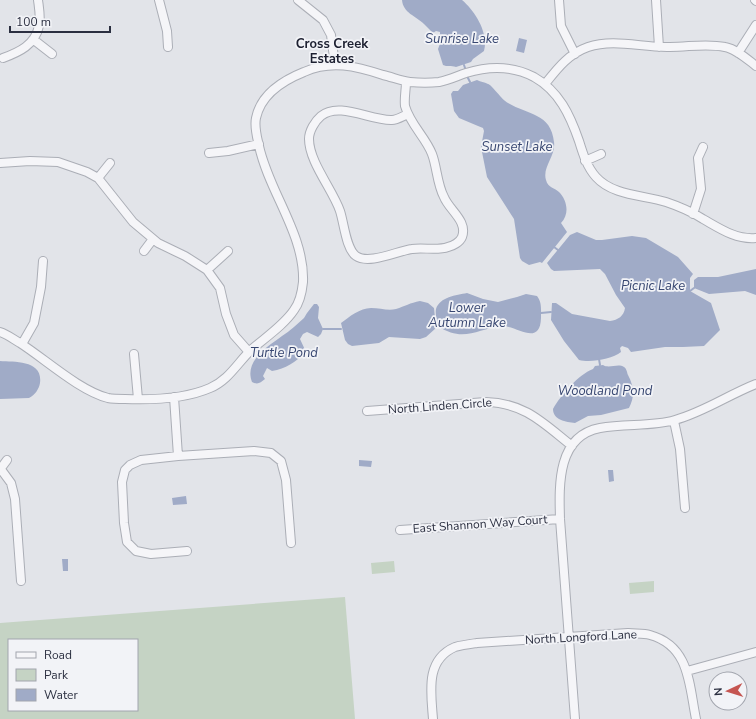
<svg xmlns="http://www.w3.org/2000/svg" width="756" height="719" viewBox="0 0 756 719" font-family="'Nunito Sans',sans-serif">
<style>
.green{fill:#c5d3c4;fill-rule:evenodd}
.water{fill:#a0abc7}
.lines{fill:none;stroke-linecap:round;stroke-linejoin:round}
.stream{stroke:#a0abc7;stroke-width:2}
.street-casing{stroke:#abaeb6;stroke-width:10}
.street{stroke:#f5f5f8;stroke-width:8}
.labels{text-anchor:middle;stroke-width:3.5;stroke-linejoin:round;paint-order:stroke}
.street-label{font-size:12px;fill:#2b2f40;stroke:#f2f3f7}
.water-label{font-size:13px;font-style:italic;fill:#384771;stroke:#f2f3f7}
.neighbourhood-label{font-size:13px;font-weight:bold;fill:#1d2031;stroke:#f2f3f7}
</style>
<rect width="100%" height="100%" fill="#e2e4e9"/>
<path class="green" d="M394,561L395,572L372,574L371,563Z
M654,581V592L630,594L629,583Z
M345,597L355,719H0V623ZM9,640H137V710H9Z"/>
<path class="water" d="M402,0H462C475,11 489,33 484,51L473,59L471,62L456,67C451,65 447,67 443,65L438,49L441,41L436,37L440,34V32L436,31L433,33C430,30 427,27 424,24C416,16 403,13 402,0Z
M519,38L527,40L524,53L516,51Z
M477,80C481,82 484,82 488,84C492,85 502,100 508,103C528,115 551,113 554,142C556,156 542,167 546,180C548,188 555,188 559,192C567,200 570,214 561,223L567,232L542,263L540,262L529,265L522,261L520,258L514,219L487,177L481,147L484,131L483,128L478,126L459,118L454,111L451,94L453,91H458L463,85Z
M577,232L596,240H602L632,236L646,238L678,257L693,274L690,278V291L711,303L720,330L704,346L683,347H665L631,352L628,348L622,346L620,348L621,352C612,359 591,363 579,360L564,341L551,320L552,303H556L572,314L610,321C618,320 624,316 625,308L616,295L605,274L600,269L554,271L551,269L547,263L570,235Z
M756,269V295L745,291L709,294L694,288V280L698,277H718Z
M467,293L483,299L498,302L517,297L526,294L537,296C542,302 541,310 541,318C540,347 517,326 502,326C477,329 463,343 438,326C437,321 435,314 436,309C440,297 456,295 467,293Z
M420,301L428,303L434,308L436,328L426,337L420,339L389,337L379,343L352,346L348,344L345,340L341,323C349,317 360,308 371,308C380,308 388,311 396,309C405,306 410,303 420,301Z
M314,304H317L319,307L318,318L323,329L321,334L318,337L307,332L303,334L300,339L306,352C295,362 286,369 272,371L267,368L263,376L265,379C260,383 258,385 252,382C244,361 267,347 282,336C290,331 297,324 304,318L307,313Z
M0,361C15,362 43,360 40,383C39,389 35,395 29,398L0,399Z
M603,365C609,369 618,363 624,367C627,369 627,373 628,375C634,386 635,397 629,408L601,415L588,416L575,423C566,422 553,420 553,409C561,395 578,375 593,369L595,366Z
M359,460L372,461L371,467L359,466Z
M608,470H613L614,481L609,482Z
M186,496L187,504L173,505L172,498Z
M62,559H68V571H63Z"/>
<g class="lines">
<path class="stream" d="M464,65L466,71
M467,76L470,82
M554,247L558,250
M690,291L694,288
M541,313L551,312
M323,329H341
M599,359L600,365"/>
<g class="street-casing">
<path id="street" d="M159,0L167,31L168,47
M298,0L323,20L331,35L335,65
M559,0L561,26L575,54
M656,0L659,47
M755,0L756,1
M34,40L52,54
M738,53L756,25
M3,58C19,52 35,45 39,26C41,18 39,8 38,0
M406,82C406,89 404,99 405,106C410,124 426,138 432,154C437,167 437,184 444,197C449,210 468,221 462,237C460,242 453,246 448,247C437,251 423,247 412,249C397,251 369,265 356,256C346,249 344,223 340,211C333,190 309,162 309,139C309,131 315,121 321,116C339,101 371,121 392,120C397,120 403,116 408,114
M545,84C557,69 568,54 588,47C614,38 643,48 670,47C689,47 706,43 725,47C736,49 747,59 756,66
M209,153L228,151L259,144
M585,161L601,154
M0,163L30,161L58,162L87,172L98,178L133,222L158,243L185,256L207,270L220,288L226,314L234,335L249,352
M98,178L110,163
M693,214L701,189L698,158L703,147
M144,251L153,239
M207,270L228,251
M0,332C7,334 13,339 20,343C45,359 80,391 108,398C113,399 120,399 125,399C152,400 185,399 210,388C229,380 238,362 252,349C266,337 284,325 294,310C300,302 302,292 303,282C305,235 269,192 259,146C257,137 254,127 256,118C261,94 284,80 304,72C331,60 356,66 383,75C392,77 401,81 410,82C420,83 430,83 439,82C449,80 457,76 466,73C489,66 513,66 534,77C559,91 570,115 579,141C583,154 587,167 596,177C613,196 644,195 666,202C678,206 692,212 703,219C719,228 736,240 756,238
M22,344L34,323L41,287L43,261
M134,354L138,399
M174,397L178,456
M367,411L486,402C525,403 543,423 572,446
M674,421L680,449L685,508
M0,468L11,483L15,499L21,581
M1,468L7,460
M400,530L560,519
M187,551L151,554L136,551L127,542L124,523L122,482L125,470L130,465L141,460L178,456L254,451L271,453L281,461L286,480L291,543
M687,671L756,652
M433,719C431,692 425,660 455,647C462,645 470,644 477,643L628,633C635,634 643,633 650,635C690,646 689,685 696,719
M575,719L560,519C559,485 557,436 600,428C625,423 651,427 675,420C704,412 728,395 756,384"/>
</g>
<use href="#street" class="street"/>
</g>
<g class="labels">
<g class="street-label">
<text transform="translate(440 406) rotate(-4)" y="4">North Linden Circle</text>
<text transform="translate(480 524) rotate(-4)" y="4">East Shannon Way Court</text>
<text transform="translate(581 637) rotate(-3)" y="4">North Longford Lane</text>
</g>
<g class="water-label">
<text x="462" y="43">Sunrise Lake</text>
<text x="517" y="151">Sunset Lake</text>
<text x="653" y="290">Picnic Lake</text>
<text x="467" y="312">Lower<tspan x="467" dy="15">Autumn Lake</tspan></text>
<text x="284" y="357">Turtle Pond</text>
<text x="605" y="395">Woodland Pond</text>
</g>
<g class="neighbourhood-label">
<text x="332" y="48">Cross Creek<tspan x="332" dy="15">Estates</tspan></text>
</g>
</g>
<rect x="8" y="639" width="130" height="72" fill="#f2f3f7" stroke="#a2a5ae"/>
<rect x="16" y="652" width="20" height="6" fill="#f5f5f8" stroke="#a2a5ae"/>
<text x="44" y="659" font-size="12" fill="#2b2f40">Road</text>
<rect x="16" y="669" width="20" height="12" fill="#c5d3c4" stroke="#a2a5ae"/>
<text x="44" y="679" font-size="12" fill="#2b2f40">Park</text>
<rect x="16" y="689" width="20" height="12" fill="#a0abc7" stroke="#a2a5ae"/>
<text x="44" y="699" font-size="12" fill="#2b2f40">Water</text>
<g transform="translate(728 691) rotate(266)"><circle r="19" fill="#f2f3f7" stroke="#a2a5ae"/>
<path d="M0-3L7 15L0 10L-7 15Z" fill="#c55551"/>
<text y="-6" font-size="11" font-weight="bold" text-anchor="middle" fill="#2b2f40">N</text>
</g>
<path d="M10 26v6h100v-6" fill="none" stroke="#2b2f40" stroke-width="2"/>
<text x="16" y="26" font-size="12" fill="#2b2f40" stroke="#f2f3f7" stroke-width="3" paint-order="stroke">100 m</text>
</svg>
